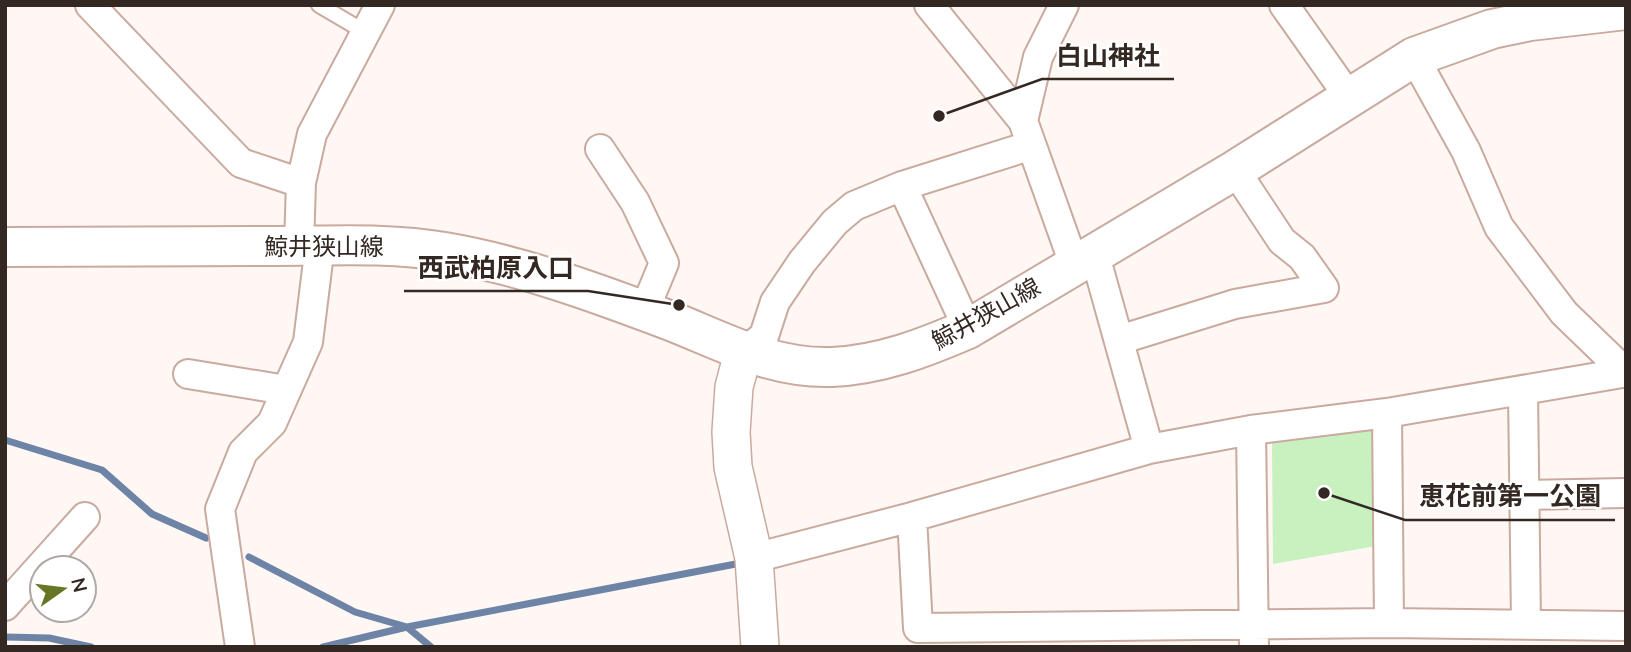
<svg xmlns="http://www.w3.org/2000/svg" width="1631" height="652" viewBox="0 0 1631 652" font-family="'Nunito Sans','Noto Sans JP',sans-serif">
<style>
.green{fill:#c9f0bf}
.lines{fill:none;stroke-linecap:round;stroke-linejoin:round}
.stream{stroke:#6e84a7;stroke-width:7}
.service-casing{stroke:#caaa9e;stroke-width:18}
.minor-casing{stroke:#caaa9e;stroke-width:32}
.tertiary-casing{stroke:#caaa9e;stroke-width:40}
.secondary-casing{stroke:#caaa9e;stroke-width:42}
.service{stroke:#fff;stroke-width:14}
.minor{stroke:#fff;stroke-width:28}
.tertiary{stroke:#fff;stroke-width:37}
.secondary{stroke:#fff;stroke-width:38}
.labels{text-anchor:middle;stroke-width:5;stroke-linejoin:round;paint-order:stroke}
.street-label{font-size:24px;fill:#342823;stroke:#fff}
.leader{fill:none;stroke:#342823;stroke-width:2.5}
.callout-dot{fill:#342823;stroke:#fff;stroke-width:2.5}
.callout-label{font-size:26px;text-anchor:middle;font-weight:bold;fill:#342823;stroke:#fff;stroke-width:5;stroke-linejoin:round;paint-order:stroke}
</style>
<rect width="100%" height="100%" fill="#fef7f4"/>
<path class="green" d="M1376,423V546L1273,564L1272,440Z"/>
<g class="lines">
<path class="stream" d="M5,440L102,470L152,514L206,538
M249,557L355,612L407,627L431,647
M5,637L49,638L91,647
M323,647L407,627L741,563"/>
<g class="service-casing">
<path id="service" d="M319,5L365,32"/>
</g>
<g class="minor-casing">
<path id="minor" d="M90,5L241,163L301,183
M929,5L1023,121L1074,264
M1284,5L1349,97
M1414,57L1466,151L1499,227L1564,313L1626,373
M1023,121L1038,57L1064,5
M600,149L635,202L664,263L644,311
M902,186L968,329
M299,246L301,183L312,134L380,5
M1094,252L1149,449
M1119,340L1235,304L1324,288L1302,257L1282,241L1235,170
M743,353L764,336L775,302L802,262L835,222L854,206L902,186L1029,146
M1622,373L1387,413L1251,430L1149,449L912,517L918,628L1389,623L1626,626
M188,374L286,390
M1523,390L1526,623
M1387,413L1389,623
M1251,430L1254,647
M1524,495L1626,493
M754,558L912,517
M5,606L85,517
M240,647L220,509L243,452L272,423L308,342L320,245"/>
</g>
<g class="tertiary-casing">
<path id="tertiary" d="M743,353L734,387L731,432L733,467L754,558L760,647"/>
</g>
<g class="secondary-casing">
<path id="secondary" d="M5,247C95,247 185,246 275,246C330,246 388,242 444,252C521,265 597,293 671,321C724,342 772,369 832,367C880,365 924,348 968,329L1235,170L1414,57L1492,29L1530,21L1626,10"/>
</g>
<use href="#service" class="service"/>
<use href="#minor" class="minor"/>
<use href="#tertiary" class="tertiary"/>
<use href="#secondary" class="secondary"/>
</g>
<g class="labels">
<g class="street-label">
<text x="324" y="255">鯨井狭山線</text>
<text transform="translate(986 314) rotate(-29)" y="8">鯨井狭山線</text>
</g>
</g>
<path class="leader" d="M939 116L1042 79H1174M679 305L588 291H404M1324 493L1405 520H1615"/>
<g class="callout-dot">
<circle cx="939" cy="116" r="7"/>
<circle cx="679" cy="305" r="7"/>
<circle cx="1324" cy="493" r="7"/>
</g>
<g class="callout-label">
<text x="1108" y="65">白山神社</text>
<text x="496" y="277">西武柏原入口</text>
<text x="1510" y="505">恵花前第一公園</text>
</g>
<rect width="1631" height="652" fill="none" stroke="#342823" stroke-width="14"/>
<g transform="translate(63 589) rotate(76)"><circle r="33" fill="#ffffff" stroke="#aea9a7" stroke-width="2"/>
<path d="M0-5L12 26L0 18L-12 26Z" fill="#657726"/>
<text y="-10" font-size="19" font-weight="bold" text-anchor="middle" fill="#342823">N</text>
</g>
</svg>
